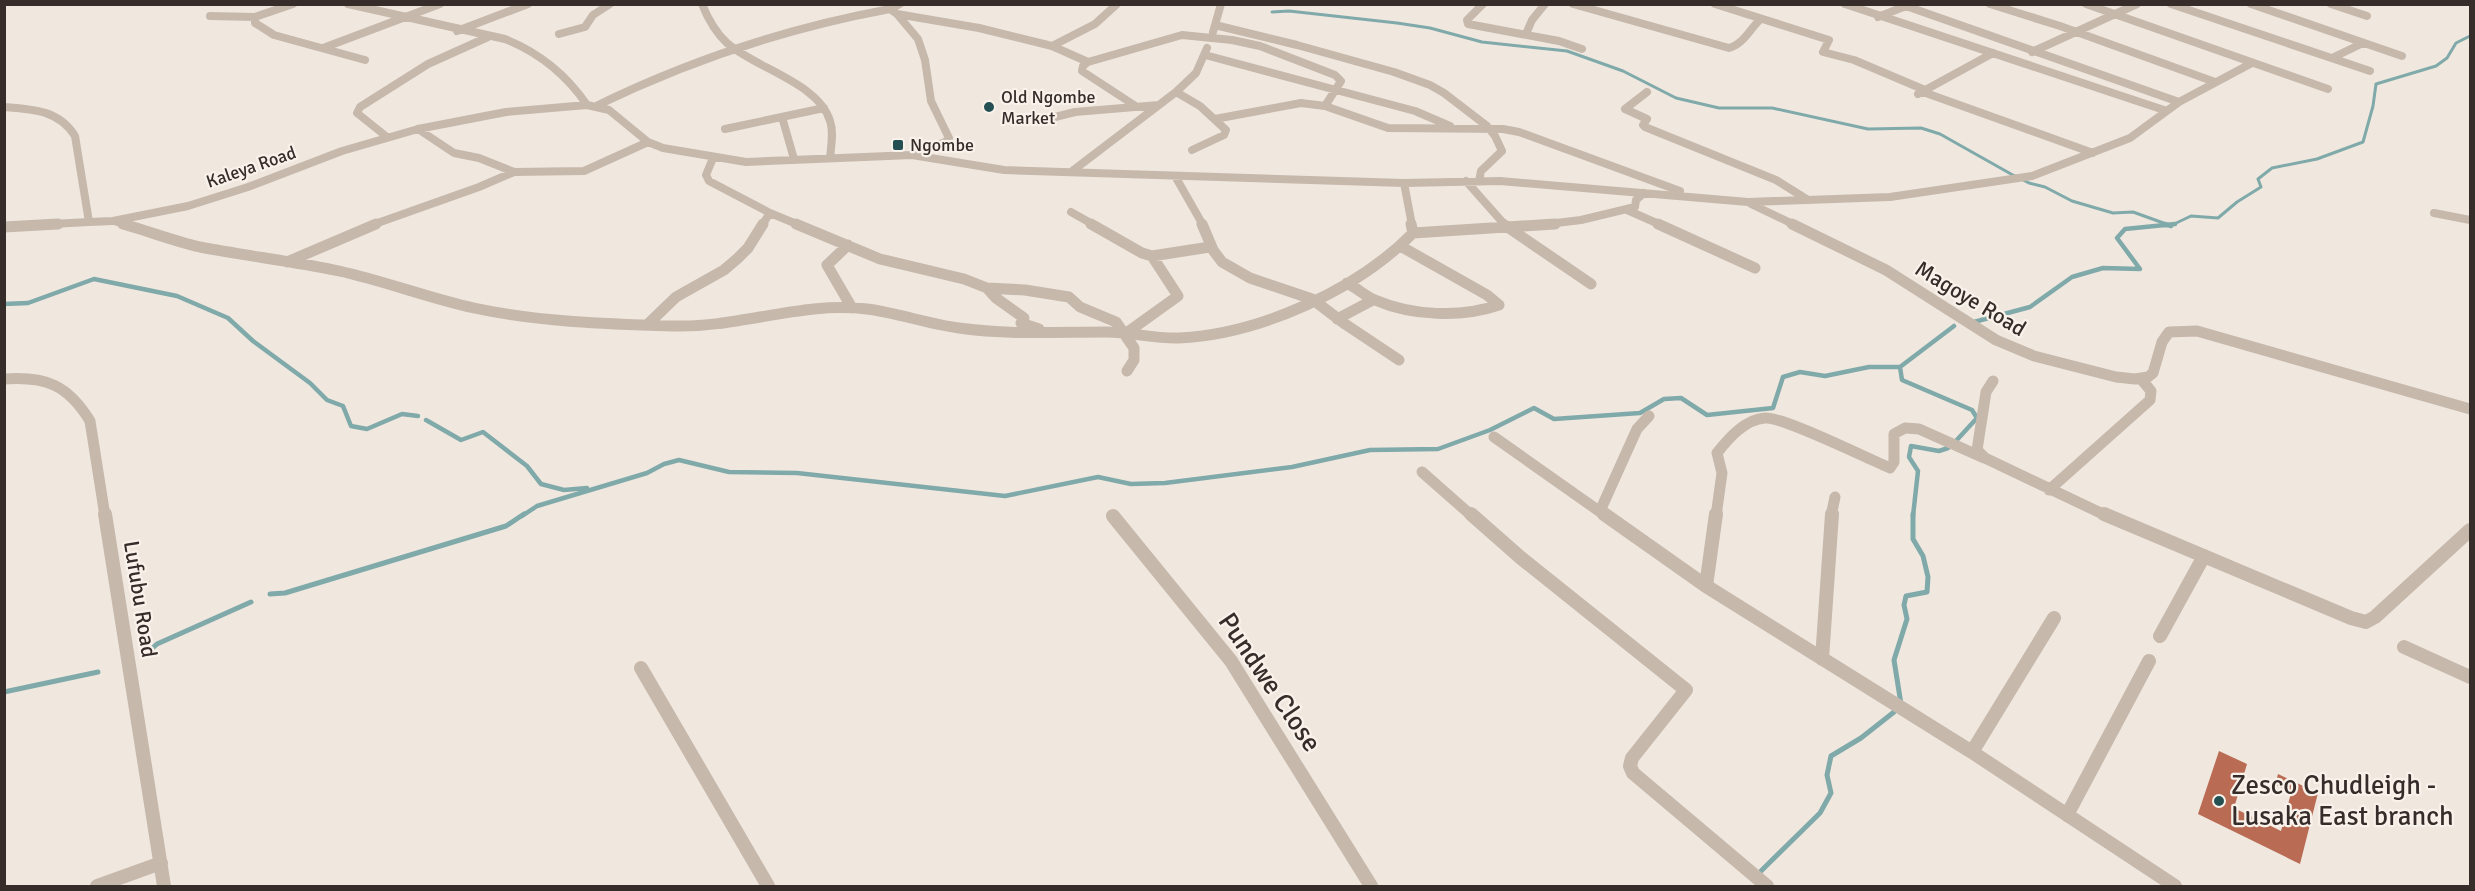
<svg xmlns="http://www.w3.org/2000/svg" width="2475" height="891" viewBox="0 0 2475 891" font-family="Signika,sans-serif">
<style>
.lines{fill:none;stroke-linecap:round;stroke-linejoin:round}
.stream-far2{stroke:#80a9aa;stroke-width:3}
.stream-far1{stroke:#80a9aa;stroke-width:4.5}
.stream{stroke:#80a9aa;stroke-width:5}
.building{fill:#b96b53}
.minor-far2{stroke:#c7b8ac;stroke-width:8}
.minor-far1{stroke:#c7b8ac;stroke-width:11}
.minor{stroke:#c7b8ac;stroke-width:14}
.poi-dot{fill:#245053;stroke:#f8f2eb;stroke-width:2}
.labels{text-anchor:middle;stroke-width:4.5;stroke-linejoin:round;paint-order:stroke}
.far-poi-label{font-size:18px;fill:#362d2a;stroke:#f8f2eb;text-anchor:start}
.far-street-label{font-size:18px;fill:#362d2a;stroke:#f8f2eb}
.street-label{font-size:22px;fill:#362d2a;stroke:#f8f2eb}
.near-street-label{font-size:27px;fill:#362d2a;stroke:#f8f2eb}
.near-poi-label{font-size:27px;fill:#362d2a;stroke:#f8f2eb;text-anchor:start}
</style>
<rect width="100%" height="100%" fill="#f0e8df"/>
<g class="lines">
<path class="stream-far2" d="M1272,12L1289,11L1397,23L1430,28L1482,42L1567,51L1623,71L1676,98L1719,108H1772L1868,129L1921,128L1940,134L2011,174L2029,183L2045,187L2072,201L2113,213L2133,212L2169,225
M2172,225L2191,216L2218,218L2237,202L2261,187L2258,179L2272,168L2317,159L2363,142L2373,106L2376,84L2436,66L2447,58L2456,43L2470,36"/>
<path class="stream-far1" d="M2165,224L2171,226
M4,304L28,303L94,279L177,296L228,318L253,341L310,383L327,400L343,406L351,426L367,429L402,414L418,416
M1974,322L2030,307L2072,277L2103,268L2140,269L2117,238L2125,229L2175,224
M1900,367L1902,380L1972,410L1977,418L1955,442
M426,420L461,440L483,432L527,466L541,484L564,490L587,488
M522,516L537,506L647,473L664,464L679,460L729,472L797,473L1005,496L1098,477L1131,484L1165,483L1292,467L1370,450L1438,449L1490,430L1534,408L1554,419L1640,413L1664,399L1681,398L1707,415L1773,408L1783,377L1800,372L1825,376L1869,367H1900L1954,326
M1913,516L1918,471L1909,457L1911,446L1939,451L1948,448"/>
<path class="stream" d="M270,594L285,593L506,526L524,514
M146,654L157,644L251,602
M4,692L98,672
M1901,704L1894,660L1907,619L1904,605L1906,596L1927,592L1928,577L1923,556L1913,539V514
M1761,871L1820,813L1831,793L1827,775L1831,756L1861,738L1894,712"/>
</g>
<path class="building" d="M2219,751L2247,764L2234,808L2281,831L2291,793L2275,785L2278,774L2318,793L2300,864L2198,814Z"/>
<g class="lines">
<path class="minor-far2" d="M348,4L505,39C540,53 566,74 587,105
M702,4C708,19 715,32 727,43C755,68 819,83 830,121C834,132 831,146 830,158
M1483,4L1467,20L1468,24L1559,41L1582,49
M1573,4L1729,48C1744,44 1750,28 1761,19
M1715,4L1829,40L1823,52L1854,60L1925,90
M1845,4L2167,111
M1990,4L2060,26L2215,82
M2086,4L2328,89
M2171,4L2370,71
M2251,4L2402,56
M2331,4L2367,16
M1906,6L2179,102
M890,9L897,14L979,28L1052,46L1095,24L1117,4
M897,14L918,39L925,60L931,101L949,138L945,142L913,155
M210,16L255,17L293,4
M255,17V23L274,35L365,60
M1878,17L1911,4
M1215,25L1297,45L1394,72L1430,85L1444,93L1487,126L1495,136L1502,151L1481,171L1479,181
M457,31L528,4
M1213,32L1221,4
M559,34L585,27L593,15L610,4
M1526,34L1532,20L1545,4
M1052,46L1088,62L1083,66L1082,71L1134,105
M323,48L440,4
M2032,52L2137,4
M1205,55L1415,111L1450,126
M2332,58L2363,43
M1088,62L1182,35L1232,40L1260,46L1335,75L1341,81L1325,106
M1176,92L1200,106L1226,130L1224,135L1192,150
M1647,92L1625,109L1647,119L1643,125L1645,127L1776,180L1808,200
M1923,92L2093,153
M1918,94L1993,53
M596,106C690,60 787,28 890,9L900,4
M4,107C32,109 59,110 75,136L89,222L113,221L188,206L248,187L342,151L418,129L506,112L587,105L609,110L648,142L663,148L746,162L912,155L1004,170L1404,183L1500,181L1748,202L1890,197L2032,176L2130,138L2179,102L2252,63
M782,117L794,159
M1215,119L1301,103L1325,106L1388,128L1503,129L1519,132L1680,191
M1039,121L1075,112L1159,105
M418,129L454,153L479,158L514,172L584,171L648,142
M725,129L824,108
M387,137L357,113L360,107L428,64L488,37
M713,158L706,175L709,181L770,213L762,225
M1071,172L1176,92L1196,73L1207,48
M1175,176L1203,225
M1466,181L1505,225
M1404,183L1412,225
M1751,204L1795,225
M1627,210L1661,225
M1071,212L1094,225
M770,213L799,225
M2434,213L2470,220
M117,222L128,225
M33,225L89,222
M372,225L479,187L514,172
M1540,225L1581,220L1635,207L1636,200L1644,193"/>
<path class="minor-far1" d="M123,224C148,231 174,241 200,247C246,256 293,261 339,271C385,281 428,298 474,308C539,322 608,324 674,326C739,328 802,301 867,309C898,313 928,324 959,328C1008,335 1057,332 1106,332C1131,332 1155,339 1179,338C1260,334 1357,290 1413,233L1411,224
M796,224L880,259L964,279L987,288L1025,290L1069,297L1080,307L1116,322L1134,348V360L1127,371
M1091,224L1142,253L1152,256L1210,247
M1202,224L1213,250L1222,262L1250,278L1312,299L1345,324L1399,360
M1503,224L1591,284
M1658,224L1755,268
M1792,224L1886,270L1996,340L2034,356L2116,377L2135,379L2148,377L2153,373L2162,342L2169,332L2197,331L2470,409
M4,227L58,224
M1413,233L1555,224
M848,245L827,265L852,308
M287,262L376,224
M1347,283C1357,288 1365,296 1375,300C1412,316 1461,318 1499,305L1487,295L1402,247
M987,288L996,298L1024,318L1021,323L1039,329
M1337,319L1373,300
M647,325L676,297L724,270L738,258L748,248L763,224
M1125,334L1178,296L1152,256
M4,379C46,376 68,385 90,421L105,516
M1993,381L1986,392L1977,450L1985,458L2107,516
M1494,437L1606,516
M1422,472L1472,516
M2049,490L2150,400L2151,391L2141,379
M1600,511L1637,429L1649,416
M1716,516L1722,473L1717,453C1728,439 1745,419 1765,418C1782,416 1868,459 1890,468L1894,462V434L1905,428L1919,429L1984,458
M1831,516L1835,497"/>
<path class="minor" d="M105,514L164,886
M1471,514L1521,558L1686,690L1632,758L1630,766L1633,773L1767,886
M1604,514L1706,586L1972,752L2175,886
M2104,514L2351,618L2366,622L2375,617L2470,530
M1113,516L1231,661L1371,886
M1706,586L1716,514
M2160,636L2204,556
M2404,647L2470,677
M1822,659L1832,514
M641,668L768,886
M1972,752L2054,618
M2067,815L2149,661
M97,886L161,863"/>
</g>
<g class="poi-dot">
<circle cx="989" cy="107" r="6"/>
<rect x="892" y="139" width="12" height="12" rx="3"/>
<circle cx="2219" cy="801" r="6"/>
</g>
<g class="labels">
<g class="far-poi-label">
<text x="1001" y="103">Old Ngombe<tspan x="1001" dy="21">Market</tspan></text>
<text x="910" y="151">Ngombe</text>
</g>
<g class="far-street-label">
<text transform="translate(251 167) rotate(-19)" y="6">Kaleya Road</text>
</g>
<g class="street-label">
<text transform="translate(1971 298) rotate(31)" y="8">Magoye Road</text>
<text transform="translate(141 599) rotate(81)" y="8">Lufubu Road</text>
</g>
<g class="near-street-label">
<text transform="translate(1270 682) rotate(56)" y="9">Pundwe Close</text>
</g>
<g class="near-poi-label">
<text x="2231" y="794">Zesco Chudleigh -<tspan x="2231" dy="31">Lusaka East branch</tspan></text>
</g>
</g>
<rect width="2475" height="891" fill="none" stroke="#362d2a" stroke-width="12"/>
</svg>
